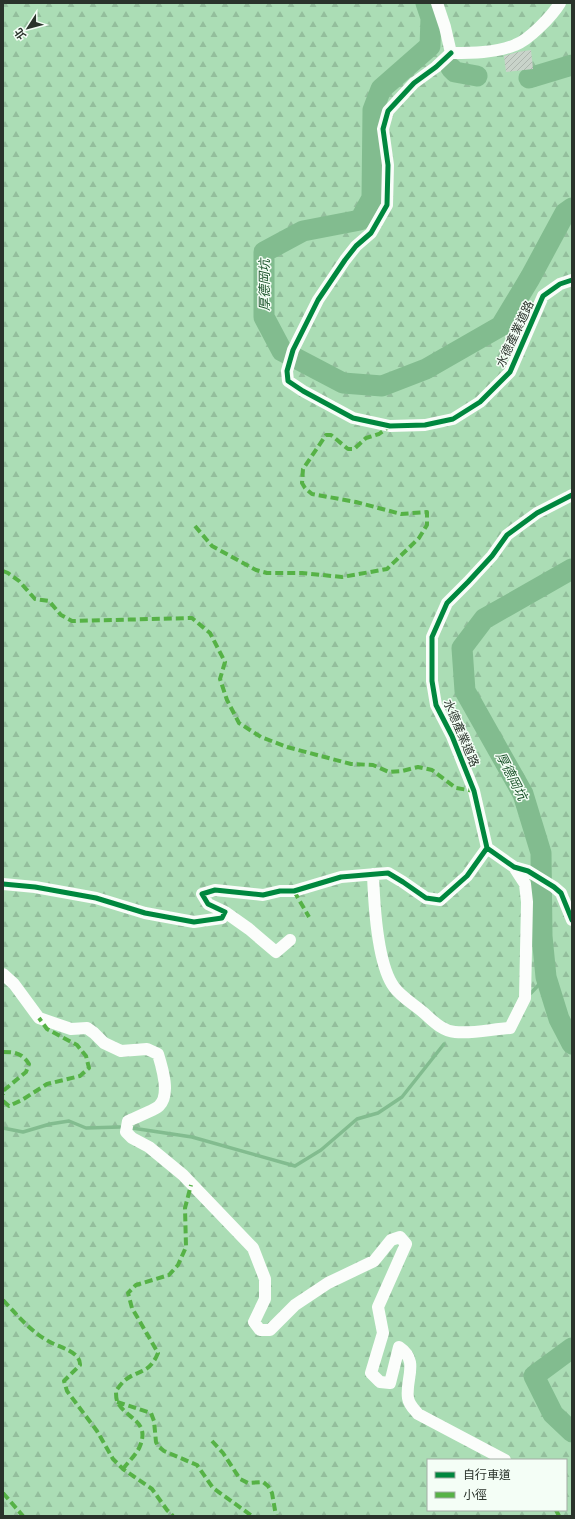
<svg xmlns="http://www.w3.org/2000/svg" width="575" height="1519" viewBox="0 0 575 1519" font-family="'Crimson Pro','Noto Sans TC',serif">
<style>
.forest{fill:url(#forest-firs);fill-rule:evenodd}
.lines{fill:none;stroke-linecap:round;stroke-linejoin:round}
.stream{stroke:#82bc8f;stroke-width:3.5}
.river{stroke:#82bc8f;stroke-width:21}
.building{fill:url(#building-hatch)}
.minor{stroke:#fbfdfb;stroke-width:12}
.quiet{stroke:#56b246;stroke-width:4;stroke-dasharray:8 4;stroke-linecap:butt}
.cycleway-casing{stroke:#f4fef6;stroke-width:8}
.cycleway{stroke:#00873e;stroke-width:5}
.labels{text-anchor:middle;stroke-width:3;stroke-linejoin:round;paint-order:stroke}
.street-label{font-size:12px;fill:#2a332b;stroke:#f4fef6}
.water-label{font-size:13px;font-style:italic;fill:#1b532a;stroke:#f4fef6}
</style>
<defs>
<pattern id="forest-firs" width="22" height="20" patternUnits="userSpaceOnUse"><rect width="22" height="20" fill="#abddb5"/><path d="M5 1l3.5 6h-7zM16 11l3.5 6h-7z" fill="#93be9c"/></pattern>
<pattern id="building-hatch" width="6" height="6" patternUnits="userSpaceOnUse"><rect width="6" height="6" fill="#c9d3ca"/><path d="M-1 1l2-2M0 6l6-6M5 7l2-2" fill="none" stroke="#adb6ae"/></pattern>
</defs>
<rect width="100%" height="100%" fill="#e3f0e4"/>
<path class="forest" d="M3,3H572V1516H3ZM428,1460H566V1510H428Z"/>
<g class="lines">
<path class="stream" d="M531,993L546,977
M3,1128L23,1132L50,1124L69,1121L86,1128L120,1127
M132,1128L192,1137L295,1166L321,1150L357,1119L378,1113L402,1097L444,1044"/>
<path class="river" d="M426,3L431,18L430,46L381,89L373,110L372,198L360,220L303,231L264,252V317L282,351L343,383L382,386L426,369L501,326L530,278L565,213L572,208
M451,68L455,72L477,76
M529,78L572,65
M572,569L484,619L462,648L465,691L523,794L541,853L542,936L546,977L559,1019L572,1044
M572,1348L534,1376L553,1414L572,1432"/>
</g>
<path class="building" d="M531,50L533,69L506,72L504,56L518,52Z"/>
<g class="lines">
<path class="minor" d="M437,3L445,27L451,53
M451,53L436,67L414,83L388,111L383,129L388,165L387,205L371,233L356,246L345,260L318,300L293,350L287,371L288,381L303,391L353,418L390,426L425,425L453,419L480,402L510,372L543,296L560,284L572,280
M451,53C472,53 495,53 515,45C529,40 552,16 560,3
M572,495L537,513L507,535L492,556L468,582L447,603L432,637V681L436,705L452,736L474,791L487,848L514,867L528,871L554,887L561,893L572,920
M373,874C374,903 377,964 394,987C401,997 415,1005 424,1013C433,1021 442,1031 455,1032C473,1034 492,1029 510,1028L525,998L527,902L525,884L514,867
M3,884L35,887L96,898L145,913L194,922L222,918L225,912L208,904L202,894L215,890L263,895L280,891H294L341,877L388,873L403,882L426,898L440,900L467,876L487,848
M225,912L249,929L276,952L290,940
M3,974L14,984L39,1018L71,1029L87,1028L94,1033L104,1043L121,1051L147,1049L158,1054C162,1067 171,1095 159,1106C155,1110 134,1118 128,1121L126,1132L132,1138L149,1147L183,1175L253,1248L265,1279V1299L254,1322L260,1330H270L295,1305L328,1283L374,1261L391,1240L400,1237L406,1244L378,1307L383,1333L371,1373L380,1382L390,1383L399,1347C420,1361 405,1379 408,1398C409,1405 414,1409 418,1414L505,1460"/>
<path class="quiet" d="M195,526L212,546L256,570L267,573H302L342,577L387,569L419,538L427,525V512L401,514L356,502L312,494L305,488L302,483L303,469L326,435H331L348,449H354L366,438L379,434L390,426
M3,571L8,573L19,581L35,599L49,601L61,615L72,621L192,618L210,633L225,662L220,679L227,700L239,723L261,737L287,747L351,764L373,765L389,772L402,771L418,767L432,770L456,788L474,791
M294,891L309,917
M3,1052C15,1052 22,1053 29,1064L26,1072L3,1091V1095
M3,1101L9,1106L22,1100L47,1084L80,1076L89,1068L86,1056L77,1045L47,1029L39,1018
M3,1300C18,1316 31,1332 50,1342C59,1347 81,1352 80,1365L64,1381L67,1391L97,1431L113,1459L123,1469L152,1489L167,1510L173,1516
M117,1402L151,1413L154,1421L156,1442L158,1446L164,1451L197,1465L213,1488L252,1516
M212,1441L223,1453L240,1479L248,1483L263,1482L268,1486L272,1493L276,1516
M123,1469C128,1462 137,1454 140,1446C150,1421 127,1419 118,1403C116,1400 116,1395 116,1391C118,1388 121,1384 124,1381C138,1369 149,1375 158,1353L132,1308L128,1293L136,1285L169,1275L178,1265L186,1247L185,1208L191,1185
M3,1493L23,1516
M556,1510L559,1516"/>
<g class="cycleway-casing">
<path id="cycleway" d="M451,53L436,67L414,83L388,111L383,129L388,165L387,205L371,233L356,246L345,260L318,300L293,350L287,371L288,381L303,391L353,418L390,426L425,425L453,419L480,402L510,372L543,296L560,284L572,280
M572,495L537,513L507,535L492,556L468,582L447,603L432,637V681L436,705L452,736L474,791L487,848L514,867L528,871L554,887L561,893L572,920
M3,884L35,887L96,898L145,913L194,922L222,918L225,912L208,904L202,894L215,890L263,895L280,891H294L341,877L388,873L403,882L426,898L440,900L467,876L487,848"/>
</g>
<use href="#cycleway" class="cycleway"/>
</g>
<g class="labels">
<g class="street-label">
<text transform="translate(515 334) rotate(-65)" y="4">水德產業道路</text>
<text transform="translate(461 733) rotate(67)" y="4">水德產業道路</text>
</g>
<g class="water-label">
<text transform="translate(264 285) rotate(-90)" y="5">厚德岡坑</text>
<text transform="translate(512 776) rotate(63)" y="5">厚德岡坑</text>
</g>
</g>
<rect width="575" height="1519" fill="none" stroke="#2a332b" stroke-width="8"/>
<rect x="427" y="1459" width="140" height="52" fill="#f4fef6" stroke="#a3ada5"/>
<rect x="435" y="1472" width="20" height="6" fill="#00873e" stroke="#a3ada5"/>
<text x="463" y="1479" font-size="12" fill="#2a332b">自行車道</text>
<rect x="435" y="1492" width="20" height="6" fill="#56b246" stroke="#a3ada5"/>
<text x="463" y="1499" font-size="12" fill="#2a332b">小徑</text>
<g transform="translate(28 28) rotate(234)" stroke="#f4fef6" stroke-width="3" paint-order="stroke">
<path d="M0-3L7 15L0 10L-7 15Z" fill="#2a332b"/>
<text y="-6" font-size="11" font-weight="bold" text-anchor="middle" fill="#2a332b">北</text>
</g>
</svg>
